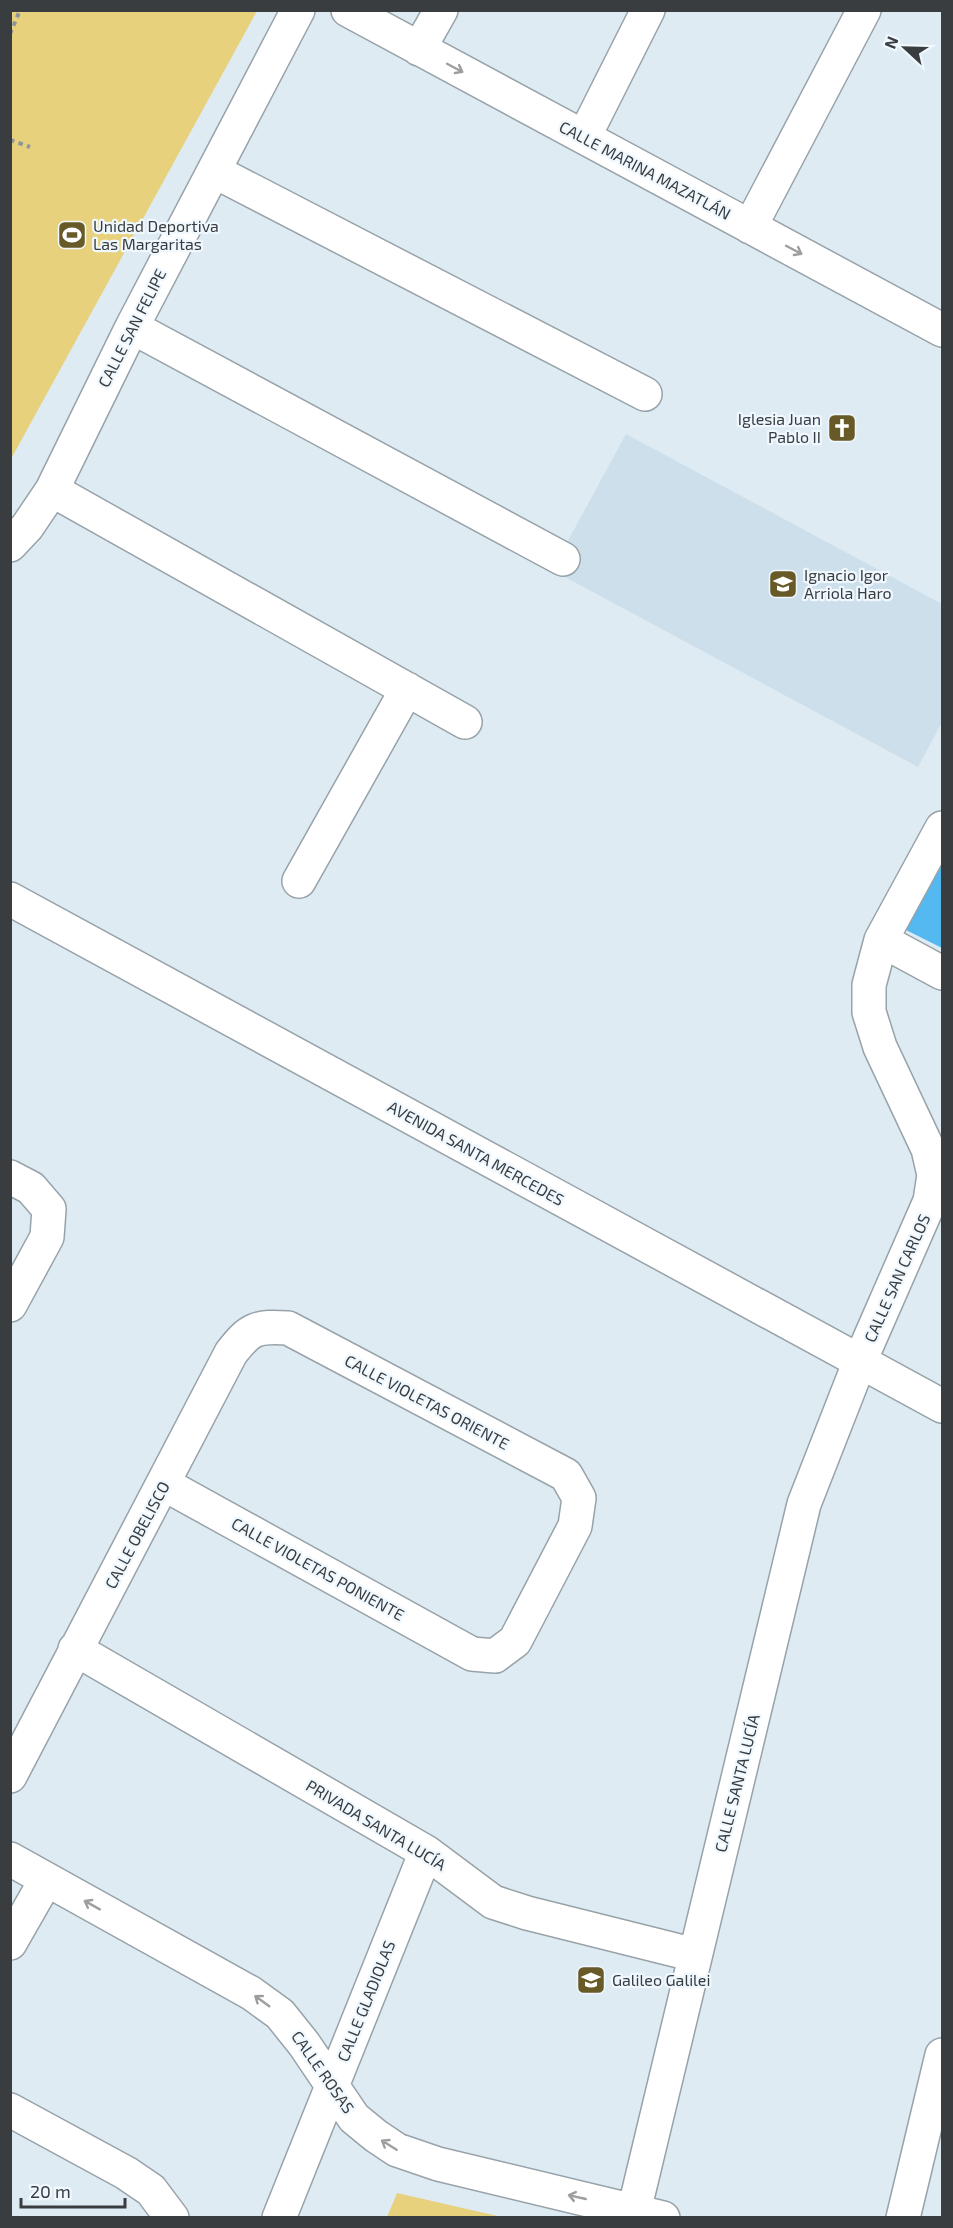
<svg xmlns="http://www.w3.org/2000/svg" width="953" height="2228" viewBox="0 0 953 2228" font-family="'Exo 2',sans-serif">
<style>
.built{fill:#ccdfeb}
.green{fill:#e7d17c}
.building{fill:#53b9f0}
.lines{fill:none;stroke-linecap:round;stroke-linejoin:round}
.minor-casing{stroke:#97a2a9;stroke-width:36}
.path{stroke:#8e969b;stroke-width:4;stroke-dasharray:4.5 4.5;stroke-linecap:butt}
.minor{stroke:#fff;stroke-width:33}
.oneway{stroke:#9c9ea0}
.labels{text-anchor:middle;stroke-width:4.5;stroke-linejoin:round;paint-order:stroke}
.street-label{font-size:16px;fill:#393d40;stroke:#eff8fe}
.poi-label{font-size:16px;fill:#393d40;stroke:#eff8fe;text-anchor:start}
</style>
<rect width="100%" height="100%" fill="#dfebf3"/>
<path class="built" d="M626,434L942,604V722L918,767L552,570Z"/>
<path class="green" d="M11,10L257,11L11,459L10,11Z
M397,2193L502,2217H387Z"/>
<path class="building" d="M942,865V948L906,930Z"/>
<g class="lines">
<g class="minor-casing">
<path id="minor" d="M348,10L942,330
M419,49L441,10
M584,137L648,10
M214,171L645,394
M750,227L864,10
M132,327L563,559
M52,490L465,722
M10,545L27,527L52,490L132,327L298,10
M299,881L407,689
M10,899L942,1406
M881,940L942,973
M10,1177L31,1188L49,1209L47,1237L10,1305
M75,1649L426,1852L493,1902L527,1913L695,1955
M10,1776L231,1353C250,1328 257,1326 288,1328L566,1475L579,1498L575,1526L515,1641L495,1656L472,1654L164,1484
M10,1859L251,1993L280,2014L304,2044L354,2118L376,2136L397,2150L438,2164L663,2218
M10,1943L46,1880
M10,2110L126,2173L151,2190L172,2218
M634,2211L804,1504L860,1361L930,1201L934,1175L928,1149L880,1047L869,1012V985L881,940L942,828
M279,2218L426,1852
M903,2218L942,2055"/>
</g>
<path class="path" d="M10,34L20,10
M10,140L30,147"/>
<use href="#minor" class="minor"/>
</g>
<defs><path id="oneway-shaft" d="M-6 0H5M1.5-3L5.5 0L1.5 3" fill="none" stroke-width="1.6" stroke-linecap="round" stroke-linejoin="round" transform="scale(1.5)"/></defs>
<g class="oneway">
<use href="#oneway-shaft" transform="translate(455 68) rotate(28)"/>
<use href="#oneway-shaft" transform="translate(794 250) rotate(28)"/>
<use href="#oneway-shaft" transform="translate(92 1905) rotate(-151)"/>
<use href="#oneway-shaft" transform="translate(262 2001) rotate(-144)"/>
<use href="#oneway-shaft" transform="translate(389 2145) rotate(-148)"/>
<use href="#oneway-shaft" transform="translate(577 2197) rotate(-167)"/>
</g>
<defs>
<g id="stadium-square" transform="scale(1.5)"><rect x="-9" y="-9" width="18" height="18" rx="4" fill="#675a27" stroke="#eff8fe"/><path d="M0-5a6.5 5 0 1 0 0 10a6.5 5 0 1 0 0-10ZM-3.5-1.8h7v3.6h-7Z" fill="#fff"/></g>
<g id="church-square" transform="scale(1.5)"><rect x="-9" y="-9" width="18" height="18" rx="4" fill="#675a27" stroke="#eff8fe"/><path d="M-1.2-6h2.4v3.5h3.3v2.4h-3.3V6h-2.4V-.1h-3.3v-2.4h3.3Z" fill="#fff"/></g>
<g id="school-square" transform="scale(1.5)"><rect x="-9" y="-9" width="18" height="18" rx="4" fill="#675a27" stroke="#eff8fe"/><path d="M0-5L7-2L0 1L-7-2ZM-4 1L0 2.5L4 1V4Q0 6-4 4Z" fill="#fff"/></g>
</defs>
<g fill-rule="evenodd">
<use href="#stadium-square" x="72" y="235"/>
<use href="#church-square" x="842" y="428"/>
<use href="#school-square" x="783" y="584"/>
<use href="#school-square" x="591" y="1980"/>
</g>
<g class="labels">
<g class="street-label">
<text transform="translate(645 170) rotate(28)" y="6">CALLE MARINA MAZATLÁN</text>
<text transform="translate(132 328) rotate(-63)" y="6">CALLE SAN FELIPE</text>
<text transform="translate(476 1153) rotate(29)" y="6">AVENIDA SANTA MERCEDES</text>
<text transform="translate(897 1278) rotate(-66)" y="6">CALLE SAN CARLOS</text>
<text transform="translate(427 1402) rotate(28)" y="6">CALLE VIOLETAS ORIENTE</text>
<text transform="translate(137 1535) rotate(-62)" y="6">CALLE OBELISCO</text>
<text transform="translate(318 1569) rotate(29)" y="6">CALLE VIOLETAS PONIENTE</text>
<text transform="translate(737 1783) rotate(-76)" y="6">CALLE SANTA LUCÍA</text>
<text transform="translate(376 1825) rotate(31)" y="6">PRIVADA SANTA LUCÍA</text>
<text transform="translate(366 2001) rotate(-68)" y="6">CALLE GLADIOLAS</text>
<text transform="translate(323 2072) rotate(55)" y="6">CALLE ROSAS</text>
</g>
<g class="poi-label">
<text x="93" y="232">Unidad Deportiva<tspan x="93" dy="18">Las Margaritas</tspan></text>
<text x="821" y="425" text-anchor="end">Iglesia Juan<tspan x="821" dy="18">Pablo II</tspan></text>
<text x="804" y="581">Ignacio Igor<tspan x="804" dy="18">Arriola Haro</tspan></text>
<text x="612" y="1986">Galileo Galilei</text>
</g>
</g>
<rect width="953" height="2228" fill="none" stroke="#393d40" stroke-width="24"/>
<g transform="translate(905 48) rotate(292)" stroke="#eff8fe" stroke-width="4.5" paint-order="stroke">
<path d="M0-4.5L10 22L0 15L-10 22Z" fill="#393d40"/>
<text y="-9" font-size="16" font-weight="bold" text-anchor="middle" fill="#393d40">N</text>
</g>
<path d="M21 2198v9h104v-9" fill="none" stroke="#393d40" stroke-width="3"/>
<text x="30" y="2198" font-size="18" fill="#393d40" stroke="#eff8fe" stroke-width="4.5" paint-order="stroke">20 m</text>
</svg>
